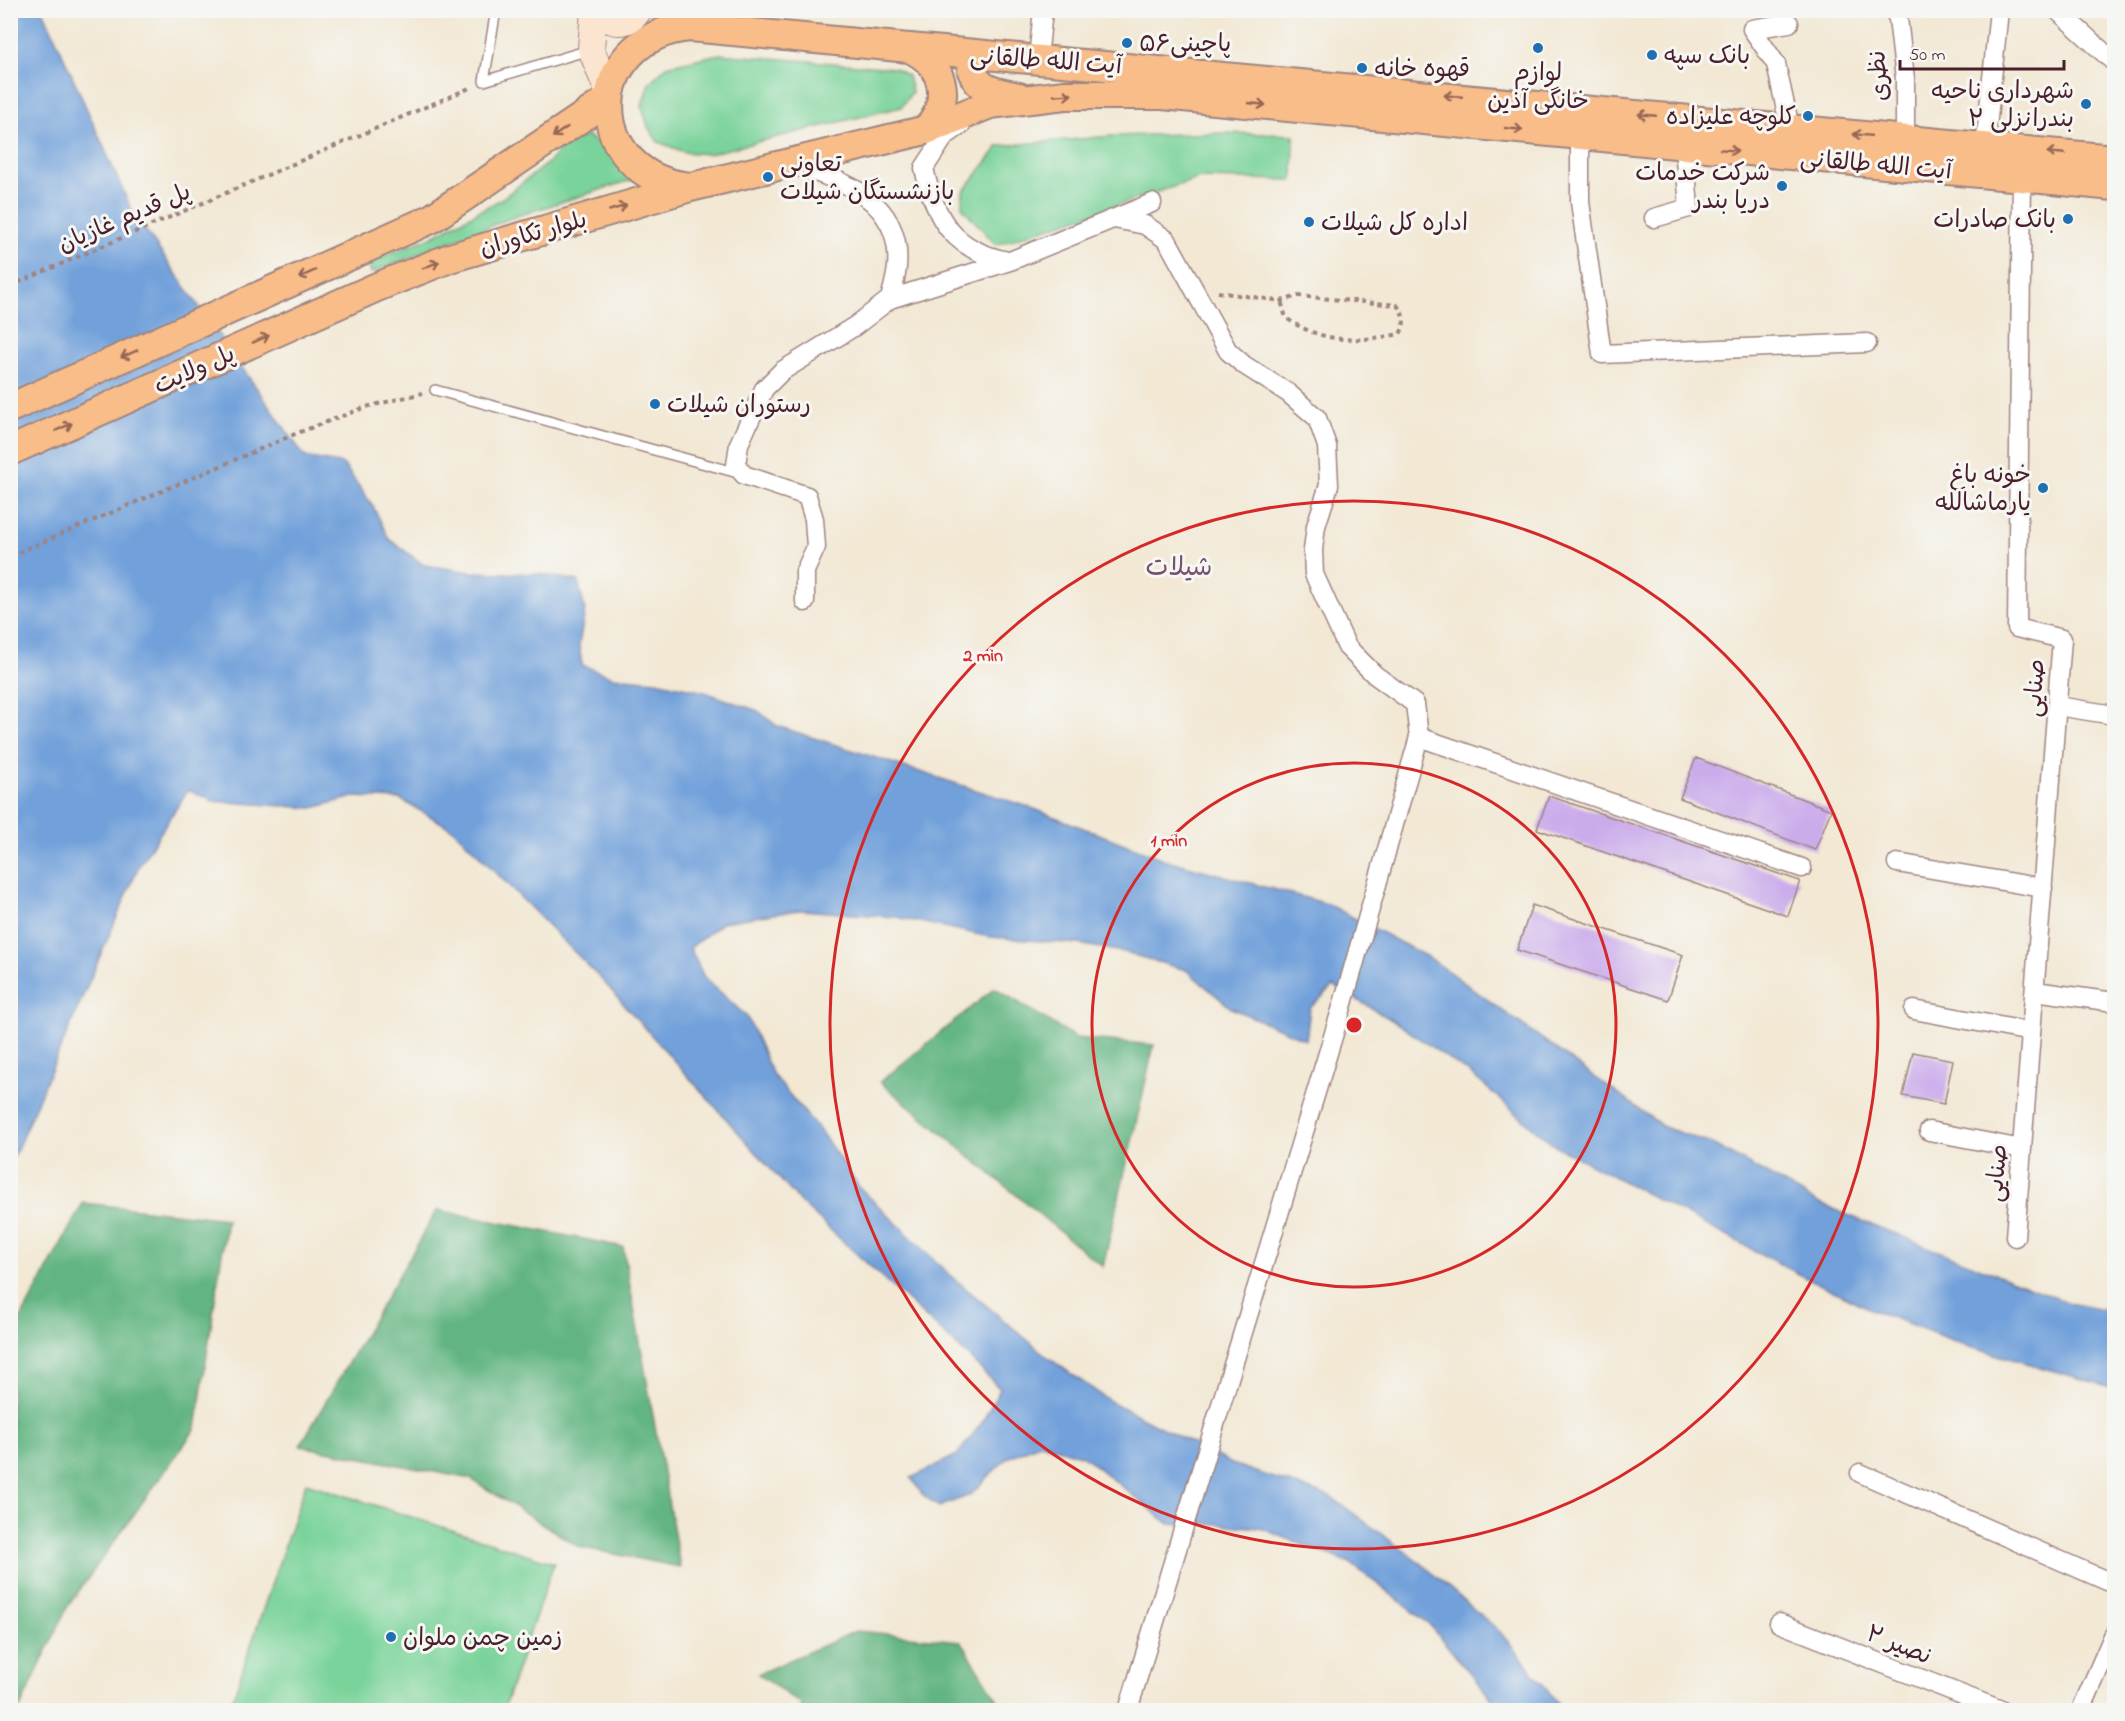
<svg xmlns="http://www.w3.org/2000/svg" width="2125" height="1721" viewBox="0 0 2125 1721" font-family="'Indie Flower','Playpen Sans Arabic',sans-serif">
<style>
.green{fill:#79d39a;stroke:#627962;stroke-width:1.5}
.forest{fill:#62b582;stroke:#566a56;stroke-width:1.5}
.water{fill:#71a0da;stroke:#5e6082;stroke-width:1.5}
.building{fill:#cbaceb}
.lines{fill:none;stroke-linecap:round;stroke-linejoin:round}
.lane-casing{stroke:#9e8480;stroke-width:12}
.street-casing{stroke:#9e8480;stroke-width:21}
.secondary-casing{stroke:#9e8480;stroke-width:28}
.primary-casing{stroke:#9e8480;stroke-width:32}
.path{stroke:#9e8480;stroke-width:4;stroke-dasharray:4.5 4.5;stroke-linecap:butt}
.lane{stroke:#fff;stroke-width:9}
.street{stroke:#fff;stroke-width:18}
.secondary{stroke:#fce5d0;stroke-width:26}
.primary{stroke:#f8bd89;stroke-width:28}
.oneway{stroke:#986655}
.ring{fill:none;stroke:#d62828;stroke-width:3}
.poi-dot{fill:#1f6fb2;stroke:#f6f6f2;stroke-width:2}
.labels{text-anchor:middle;stroke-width:6;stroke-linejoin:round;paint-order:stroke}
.poi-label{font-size:24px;fill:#4a1f2b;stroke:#f6f6f2;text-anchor:start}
.street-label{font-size:24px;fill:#4a1f2b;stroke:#f6f6f2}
.neighbourhood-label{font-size:26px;fill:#77506e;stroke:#f6f6f2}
.centre{fill:#d62828;stroke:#f6f6f2;stroke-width:3}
.ring-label{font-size:18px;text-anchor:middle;font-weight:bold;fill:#d62828;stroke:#f6f6f2;stroke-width:6;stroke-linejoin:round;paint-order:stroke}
</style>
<rect width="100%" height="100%" fill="#f6f6f2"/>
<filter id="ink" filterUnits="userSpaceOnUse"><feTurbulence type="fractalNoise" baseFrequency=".0167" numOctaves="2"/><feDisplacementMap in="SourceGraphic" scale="12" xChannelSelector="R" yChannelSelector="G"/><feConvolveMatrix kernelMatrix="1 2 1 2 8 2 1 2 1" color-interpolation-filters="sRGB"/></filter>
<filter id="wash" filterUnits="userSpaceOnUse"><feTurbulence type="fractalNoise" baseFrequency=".008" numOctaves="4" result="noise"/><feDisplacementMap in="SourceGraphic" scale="24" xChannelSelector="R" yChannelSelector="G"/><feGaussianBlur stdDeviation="1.35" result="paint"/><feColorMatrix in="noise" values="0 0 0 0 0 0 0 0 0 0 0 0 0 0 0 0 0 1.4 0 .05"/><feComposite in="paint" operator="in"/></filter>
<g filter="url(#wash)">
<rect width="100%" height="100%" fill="#f2e8d4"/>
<path class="green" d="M719,54L895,68L908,76L912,92L901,107L708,154L684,152L658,142L648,127L642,106L649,83L667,66Z
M1226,133L1294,135L1293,180L1200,178L996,245L962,207L963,192L999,146L1113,136Z
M587,136L610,150L638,178L514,217L371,273L368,262L431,237L500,200L549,162L569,140Z
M306,1483L554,1563L503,1710H229Z"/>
<path class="forest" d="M995,988L1076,1038L1154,1045L1103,1267L880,1082Z
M83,1203L227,1219L196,1428L68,1606L19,1710H11V1337Z
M437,1210L623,1247L680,1567L579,1547L471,1479L300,1446Z
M856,1631L961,1641L1004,1710H799L802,1705L758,1674Z"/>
<path class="water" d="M43,10L132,211L305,457L343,464L373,506L389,539L424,565L471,572L539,574L578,581L585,610L579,645L582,665L613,677L656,681L705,692L758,711L777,726L1029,807L1166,860L1328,904L1431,959L1664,1127L1714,1145L1820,1204L2069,1303L2114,1312V1388L1973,1348L1870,1309L1795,1272L1552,1144L1472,1075L1395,1022L1334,986L1310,1008L1306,1040L1231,1008L1186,970L1123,952L1078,944L990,937L896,917L800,910L723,922L690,948L704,977L747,1017L773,1075L821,1132L859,1187L951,1276L1049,1358L1110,1401L1232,1464L1331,1497L1421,1563L1500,1632L1564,1710H1501L1428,1623L1350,1563L1260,1528L1205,1523L1169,1524L1083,1456L1041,1443L1007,1458L970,1495L939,1507L922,1494L911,1478L957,1455L981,1424L1000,1389L967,1355L802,1204L602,980L454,830L400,799L354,797L313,808L213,801L188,790L139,866L11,1163L10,11Z"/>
<g id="blocks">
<path class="building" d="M1696,758L1831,810L1815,850L1680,798Z
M1549,796L1800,881L1788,916L1537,829Z
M1532,905L1683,955L1668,1000L1517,950Z
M1913,1052L1953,1060L1944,1104L1903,1096Z"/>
</g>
</g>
<g filter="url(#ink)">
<use href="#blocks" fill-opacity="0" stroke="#9e8480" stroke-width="1.5"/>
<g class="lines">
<g class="lane-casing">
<path id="lane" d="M496,10L484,81L589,50
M435,390L738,473"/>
</g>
<g class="street-casing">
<path id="street" d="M1893,10L1898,18L1905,79V139
M2057,10L2114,62
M1789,23L1752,29L1776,64L1790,128
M1038,59L1043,10
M961,125L945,136L924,168C935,220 953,250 1008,261
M1580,135V202L1602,354L1867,343
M1985,147L1999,10
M792,165C844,179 903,202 897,267C896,278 893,288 890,299
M1654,218L1689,208L1684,146
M1114,219L1145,225L1167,240L1228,351L1244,365L1288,393L1317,418L1327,446L1329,485L1316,526L1313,550L1314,574L1347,647L1375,675L1415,704L1419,737L1802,868
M805,602V571L816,547L814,519L807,496L744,475L736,465L739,444L764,389L782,371L855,326L890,299L1010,261L1152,203
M2057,706L2114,715
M1897,863L2043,888
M2035,991L2114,1002
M1914,1010L2031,1032
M1929,1131L2022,1149
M2015,1237L2062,639L2017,628L2022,178
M1860,1473L2114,1584
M1779,1623L2001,1710
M1128,1710L1342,1007L1419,737
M2081,1710L2114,1634"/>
</g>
<g class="secondary-casing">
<path id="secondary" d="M594,10L591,49L609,94
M599,10C609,25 629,27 639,10"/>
</g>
<g class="primary-casing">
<path id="primary" d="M910,48L2114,159
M985,56L974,63L972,71C980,93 999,92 1019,97
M926,130C953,102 945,63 909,48L690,27C582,37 582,177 691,187L926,130L990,104L1065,95H1162L2114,186
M10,408L431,219L609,99
M10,451L377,287L450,258L687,188"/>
</g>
<path class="path" d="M10,286L472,87
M1218,292L1281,301L1298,296L1397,305C1405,316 1406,323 1400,334C1356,342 1324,344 1286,318L1281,301
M10,556L300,432L366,407L423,393"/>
<use href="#lane" class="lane"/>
<use href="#street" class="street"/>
<use href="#secondary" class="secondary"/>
<use href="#primary" class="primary"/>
</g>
<defs><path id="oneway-shaft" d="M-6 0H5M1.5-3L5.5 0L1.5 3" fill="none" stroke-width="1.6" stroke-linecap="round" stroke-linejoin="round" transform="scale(1.5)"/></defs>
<g class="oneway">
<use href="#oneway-shaft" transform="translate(1063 95) rotate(-3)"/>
<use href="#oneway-shaft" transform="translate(1453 96) rotate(-175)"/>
<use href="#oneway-shaft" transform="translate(1257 104) rotate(6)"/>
<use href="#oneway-shaft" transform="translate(1647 115) rotate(-175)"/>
<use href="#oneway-shaft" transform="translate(1514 129) rotate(6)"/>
<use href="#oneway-shaft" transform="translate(560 132) rotate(146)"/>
<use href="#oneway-shaft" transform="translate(1862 135) rotate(-175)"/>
<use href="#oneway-shaft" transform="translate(1729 150) rotate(5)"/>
<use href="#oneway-shaft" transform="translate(2056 153) rotate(-175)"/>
<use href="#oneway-shaft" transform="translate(618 208) rotate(-16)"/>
<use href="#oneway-shaft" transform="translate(431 265) rotate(-22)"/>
<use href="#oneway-shaft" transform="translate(307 274) rotate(156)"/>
<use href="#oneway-shaft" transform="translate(261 339) rotate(-24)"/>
<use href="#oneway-shaft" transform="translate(129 354) rotate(156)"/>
<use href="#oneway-shaft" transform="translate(64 427) rotate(-24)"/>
</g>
</g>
<g class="ring">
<circle cx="1354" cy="1025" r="262"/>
<circle cx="1354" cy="1025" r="524"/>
</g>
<g class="poi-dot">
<circle cx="1127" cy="43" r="6"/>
<circle cx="1538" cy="48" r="6"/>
<circle cx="1652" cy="55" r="6"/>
<circle cx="1362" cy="68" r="6"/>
<circle cx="2086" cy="104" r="6"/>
<circle cx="1808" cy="116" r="6"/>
<circle cx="768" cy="177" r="6"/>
<circle cx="1782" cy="186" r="6"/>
<circle cx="2068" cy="219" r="6"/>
<circle cx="1309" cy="222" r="6"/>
<circle cx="655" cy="404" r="6"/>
<circle cx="2043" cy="488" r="6"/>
<circle cx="391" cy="1637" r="6"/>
</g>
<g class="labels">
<g class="poi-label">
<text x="1139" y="51">پاچینی۵۶</text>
<text x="1664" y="63">بانک سپه</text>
<text x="1374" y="76">قهوه خانه</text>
<text x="1538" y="80" text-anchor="middle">لوازم<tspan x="1538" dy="28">خانگی آذین</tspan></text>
<text x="2074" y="98" text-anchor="end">شهرداری ناحیه<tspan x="2074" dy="28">۲ بندرانزلی</tspan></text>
<text x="1796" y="124" text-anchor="end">کلوچه علیزاده</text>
<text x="780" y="171">تعاونی<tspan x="780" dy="28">بازنشستگان شیلات</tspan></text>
<text x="1770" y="180" text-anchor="end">شرکت خدمات<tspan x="1770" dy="28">دریا بندر</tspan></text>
<text x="2056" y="227" text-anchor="end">بانک صادرات</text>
<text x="1321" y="230">اداره کل شیلات</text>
<text x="667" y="412">رستوران شیلات</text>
<text x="2031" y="482" text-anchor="end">خونه باغ<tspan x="2031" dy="28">یارماشالله</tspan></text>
<text x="403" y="1645">زمین چمن ملوان</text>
</g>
<g class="street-label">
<text transform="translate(1046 60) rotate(4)" y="8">آیت الله طالقانی</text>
<text transform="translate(1878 76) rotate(-94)" y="8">نظری</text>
<text transform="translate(1876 164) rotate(5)" y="8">آیت الله طالقانی</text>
<text transform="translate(124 217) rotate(-23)" y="8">پل قدیم غازیان</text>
<text transform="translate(533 233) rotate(-16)" y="8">بلوار تکاوران</text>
<text transform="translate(194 369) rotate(-24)" y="8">پل ولایت</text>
<text transform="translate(2034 688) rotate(-86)" y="8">صنایی</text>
<text transform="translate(1996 1173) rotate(-85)" y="8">صنایی</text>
<text transform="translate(1899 1644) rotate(22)" y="8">نصیر ۲</text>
</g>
<g class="neighbourhood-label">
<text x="1179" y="575">شیلات</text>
</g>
</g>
<circle cx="1354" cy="1025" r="9" class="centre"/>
<g class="ring-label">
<text x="983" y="661">2 min</text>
<text x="1169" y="846">1 min</text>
</g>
<rect width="2125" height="1721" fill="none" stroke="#f6f6f2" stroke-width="36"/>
<path d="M1900 60v9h164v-9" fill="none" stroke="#4a1f2b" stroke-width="3"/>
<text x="1909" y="60" font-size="18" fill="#4a1f2b" stroke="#f6f6f2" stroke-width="4.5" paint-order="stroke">50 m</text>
</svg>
